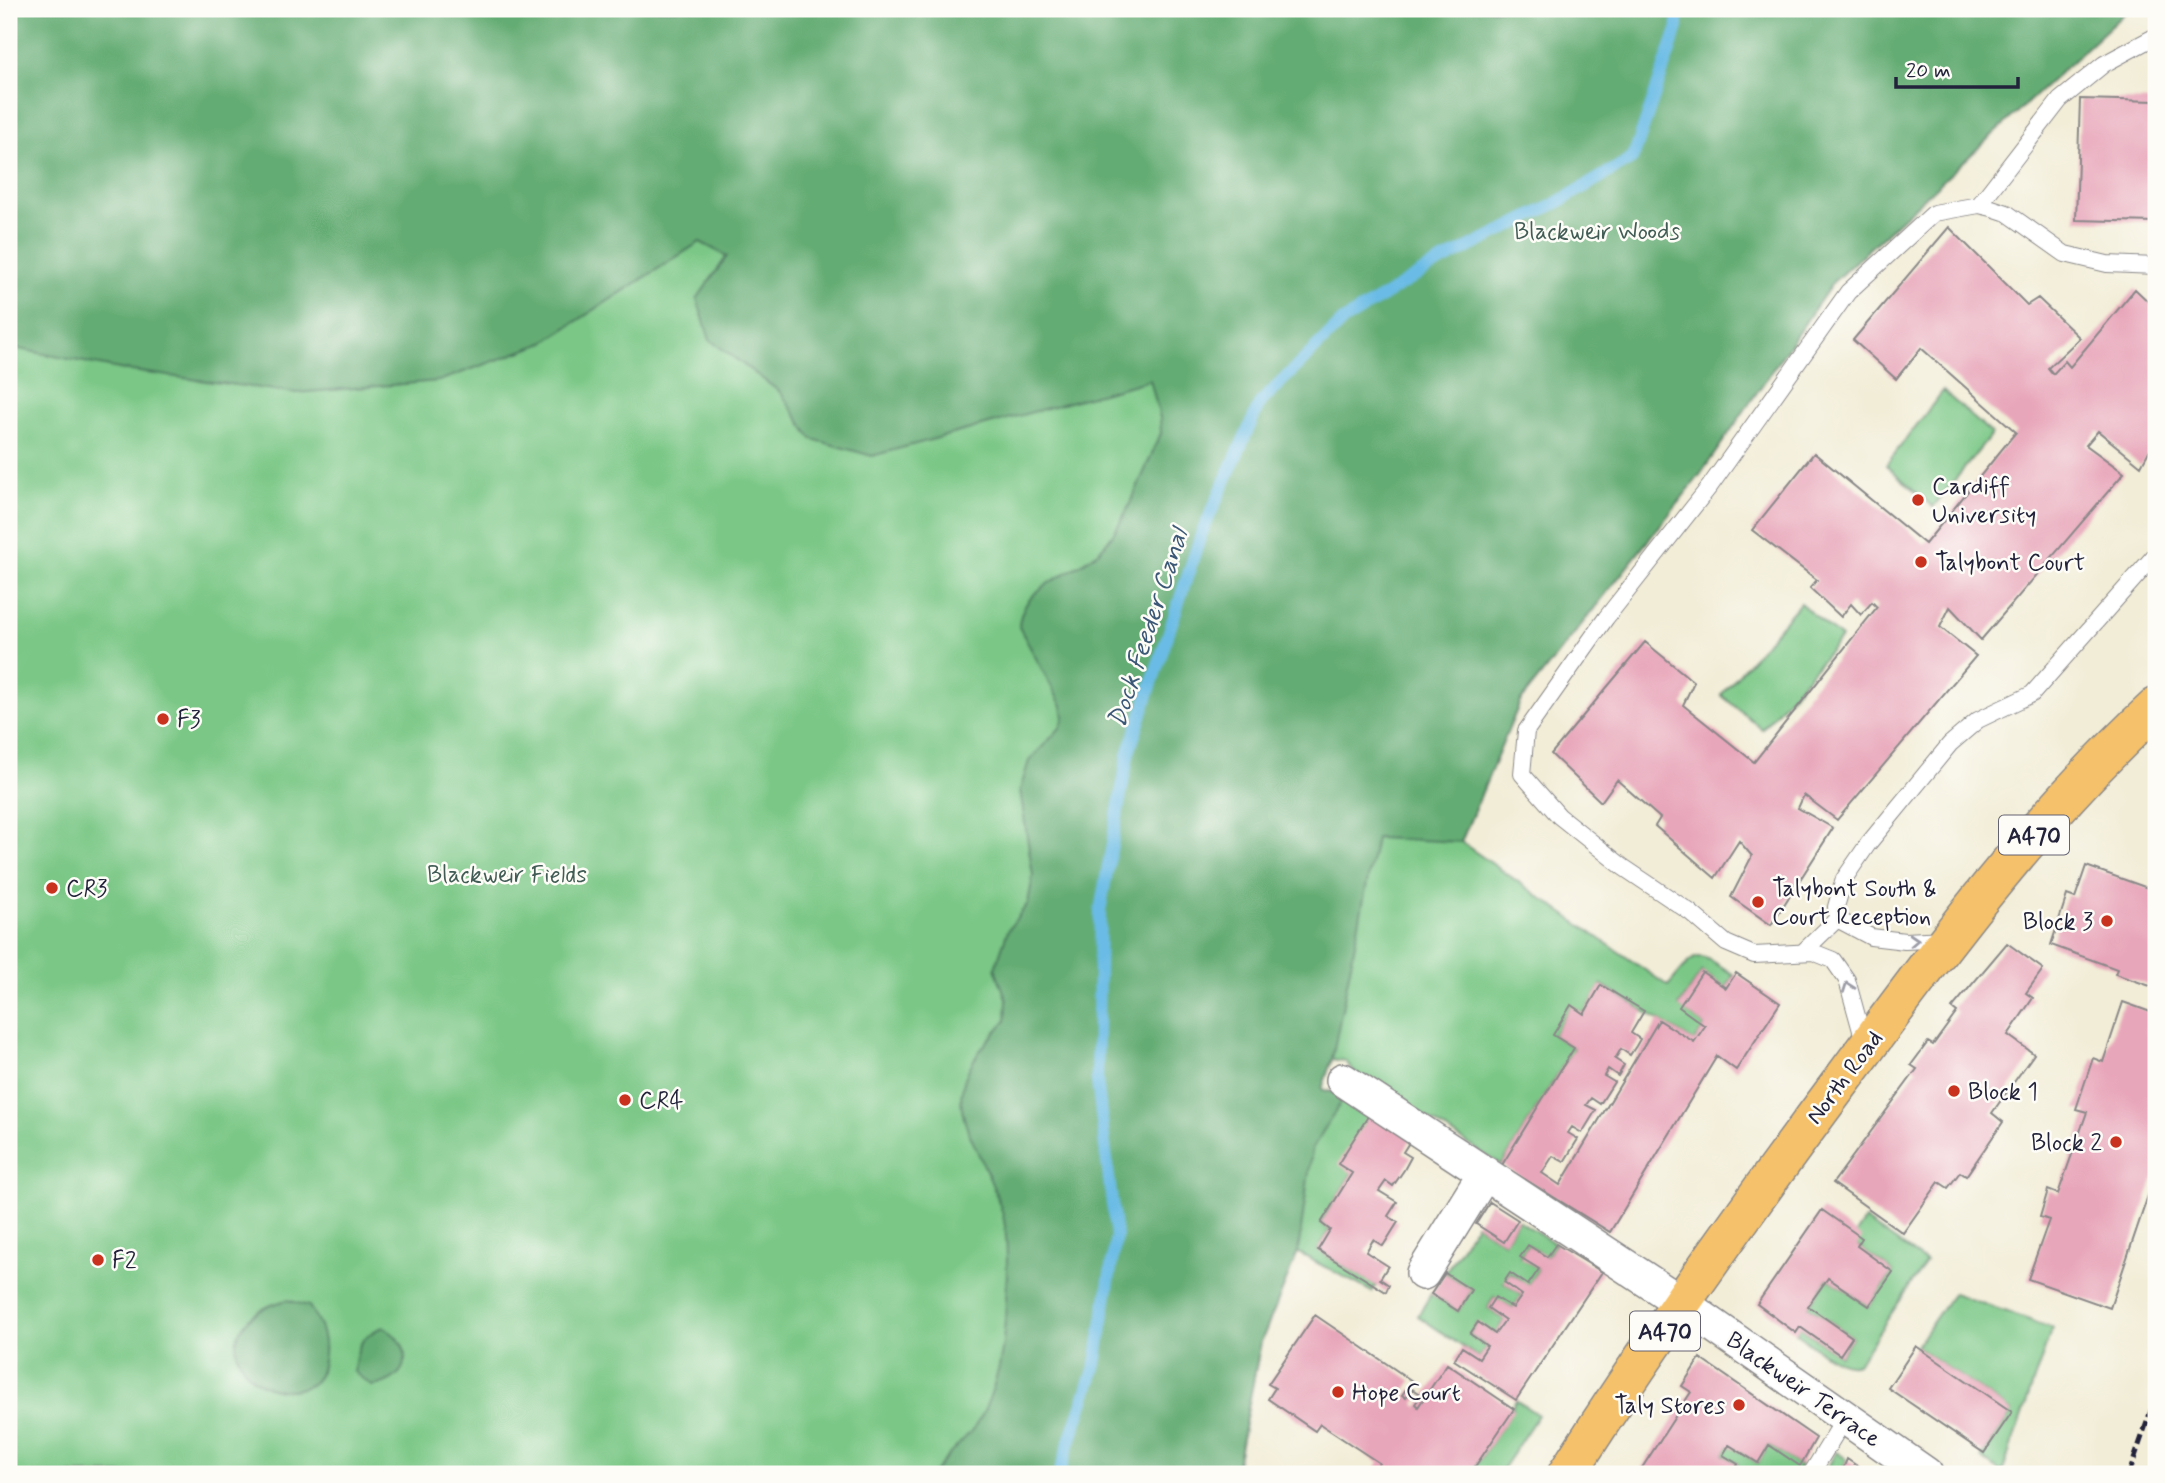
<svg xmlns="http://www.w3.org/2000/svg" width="2165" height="1483" viewBox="0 0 2165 1483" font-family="Mynerve,sans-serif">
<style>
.green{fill:#7ac786;stroke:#4e7460;stroke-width:2}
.forest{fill:#63ac73;stroke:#426757;stroke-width:2}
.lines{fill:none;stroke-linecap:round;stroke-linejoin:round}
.stream{stroke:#6bbce6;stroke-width:12}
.building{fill:#e8a6ba}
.service-casing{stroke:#8a8889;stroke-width:18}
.minor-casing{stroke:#8a8889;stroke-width:36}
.primary-casing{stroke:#8a8889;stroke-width:41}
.service{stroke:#fff;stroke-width:16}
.minor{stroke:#fff;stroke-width:33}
.primary{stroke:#f5c16b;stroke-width:38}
.rail{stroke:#22223b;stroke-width:5;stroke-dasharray:10 5;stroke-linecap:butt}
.oneway{stroke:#9c9ca7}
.poi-dot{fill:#c8321e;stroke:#fdfcf7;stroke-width:2.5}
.labels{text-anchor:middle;stroke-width:5;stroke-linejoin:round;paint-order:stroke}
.shield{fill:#fdfcf7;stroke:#646373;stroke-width:2}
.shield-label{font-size:23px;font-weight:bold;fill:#22223b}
.park-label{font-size:24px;fill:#415c55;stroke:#fdfcf7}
.poi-label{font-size:24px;fill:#22223b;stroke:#fdfcf7;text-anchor:start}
.street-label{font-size:24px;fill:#22223b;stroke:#fdfcf7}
.water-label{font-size:26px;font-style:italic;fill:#3c5877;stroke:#fdfcf7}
</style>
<rect width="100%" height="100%" fill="#fdfcf7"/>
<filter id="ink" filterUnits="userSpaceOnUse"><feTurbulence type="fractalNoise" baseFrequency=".0143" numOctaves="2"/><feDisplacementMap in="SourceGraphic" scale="14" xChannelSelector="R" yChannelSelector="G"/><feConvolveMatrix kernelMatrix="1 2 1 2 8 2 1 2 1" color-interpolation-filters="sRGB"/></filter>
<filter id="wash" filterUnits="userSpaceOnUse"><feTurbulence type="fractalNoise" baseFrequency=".00686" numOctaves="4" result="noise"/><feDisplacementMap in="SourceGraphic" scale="28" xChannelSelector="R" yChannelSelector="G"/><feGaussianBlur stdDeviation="1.57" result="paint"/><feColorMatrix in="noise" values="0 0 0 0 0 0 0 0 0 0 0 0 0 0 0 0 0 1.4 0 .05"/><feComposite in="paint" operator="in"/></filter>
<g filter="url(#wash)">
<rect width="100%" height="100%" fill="#f2edd7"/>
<path class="green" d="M9,9H2129L1833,282L1700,475L1520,702L1461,842L1668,986C1698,951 1693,948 1734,975L1726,988L1702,972L1679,1006L1705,1026L1694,1042L1602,985L1584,1014L1571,1006L1553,1035L1574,1048L1502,1165L1355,1073L1345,1061L1332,1059L1322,1089L1345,1096L1370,1113L1352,1173L1321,1223L1330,1230L1318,1250L1376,1285L1372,1292L1297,1252L1261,1342L1235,1474H9Z
M1943,391L1992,434L1933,507L1886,465Z
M1800,603L1841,638L1762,729L1721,695Z
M1518,1220L1556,1244L1547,1257L1528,1245L1520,1256L1539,1269L1528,1285L1510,1273L1504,1282L1522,1295L1513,1308L1494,1297L1488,1308L1505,1320L1495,1334L1477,1323L1470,1334L1487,1346L1479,1358L1418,1316L1431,1294L1458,1311L1471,1290L1445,1273L1476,1224L1504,1242Z
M1865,1220L1926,1262L1858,1363C1838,1370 1812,1344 1796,1333L1800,1327L1840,1355L1852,1337L1808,1306L1828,1278L1869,1306L1893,1272L1857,1246L1856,1234Z
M1953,1293L2052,1328L2002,1473L1981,1458L2012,1412L1916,1346Z
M1516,1400L1538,1415L1499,1474H1470L1513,1409L1511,1408Z
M1729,1445L1758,1463L1769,1445L1800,1466L1796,1474H1731L1738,1464L1723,1455Z
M1836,1452L1847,1459L1841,1474H1824Z"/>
<path class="forest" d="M9,9H2129L1833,282L1700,475L1520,702L1461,842L1376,838L1332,1059L1322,1089L1345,1096L1312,1149L1298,1252L1261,1342L1235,1474H933C945,1456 962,1443 975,1426C986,1412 995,1383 999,1367C1006,1336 1011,1240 1002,1212C976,1125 923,1104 1006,1021L1007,1001L995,968L1008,930L1028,903L1033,876L1020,790L1029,761L1060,728L1064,717L1062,706L1019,627C1021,583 1076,575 1101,549C1127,522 1145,467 1161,433L1160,418L1150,380L872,456L812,439L780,392L710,340L697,299L727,256L700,242L541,344L439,381L296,393L124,370L9,347Z
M287,1300L309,1306C322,1326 328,1342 322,1366C320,1377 314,1385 302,1388C243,1404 197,1323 287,1300Z
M383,1327C417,1346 411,1380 372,1386L354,1372C356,1348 360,1336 383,1327Z"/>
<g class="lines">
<path class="stream" d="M1059,1474L1096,1364L1116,1236L1097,1080L1100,911L1128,755L1201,535L1260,403L1343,321L1429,268L1557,203L1633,158L1678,27L1677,9"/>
</g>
<g id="blocks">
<path class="building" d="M2080,99L2156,101V222L2076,220Z
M1949,227L2027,305L2038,298L2080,338L2048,368L2053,374L2065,361L2070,367L2135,289L2156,309V438L2141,466L2098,431L2086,445L2124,473L1981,640L1950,607L1940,627L1976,656L1837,820L1804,795L1798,808L1833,828L1771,925L1731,897L1752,856L1739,841L1715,878L1655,826L1660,818L1617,780L1601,802L1551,754L1645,642L1694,682L1683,705L1754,762L1877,607L1872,602L1861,615L1851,604L1841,617L1810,588L1817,580L1752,530L1814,453L1925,544L2016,432L1921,348L1896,379L1853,340Z
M2086,866L2156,891V988L2115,974L2117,969L2051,945L2067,895L2075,898Z
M2007,943L2043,969L2026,993L2033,998L2008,1035L2034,1054L1992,1113L2003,1122L1966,1176L1960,1172L1948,1188L1939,1182L1903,1233L1833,1183L1917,1069L1911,1065L1928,1042L1933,1045L1957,1012L1952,1008Z
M1702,972L1726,988L1736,973L1780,1003L1736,1070L1717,1056L1610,1232L1502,1165L1574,1048L1553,1035L1571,1005L1584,1014L1601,985L1644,1011L1631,1033L1640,1039L1636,1046L1630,1055L1621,1049L1615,1059L1624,1065L1618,1076L1608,1069L1604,1076L1614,1082L1600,1104L1591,1098L1586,1105L1596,1110L1582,1133L1572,1127L1568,1133L1578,1139L1564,1162L1553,1156L1542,1173L1560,1185L1659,1020L1694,1042L1705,1026L1679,1007Z
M2123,1002L2156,1014V1172L2110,1308L2028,1279L2049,1220L2040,1217L2048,1190L2058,1194L2087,1112L2076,1109L2093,1058L2103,1062Z
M1370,1113L1412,1138L1403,1152L1411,1157L1404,1170L1393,1186L1386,1181L1379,1191L1397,1202L1388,1216L1398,1222L1383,1246L1373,1240L1366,1252L1388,1266L1380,1279L1389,1285L1386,1292L1318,1250L1330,1230L1321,1223L1352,1173L1338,1164Z
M1490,1202L1518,1220L1504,1242L1476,1224Z
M1822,1210L1862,1238L1857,1246L1893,1272L1869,1306L1828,1278L1808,1306L1852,1337L1840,1355L1800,1327L1796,1333L1757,1304Z
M1556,1244L1602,1272L1516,1400L1454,1360L1462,1347L1479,1358L1487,1346L1470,1334L1478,1322L1495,1334L1505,1320L1488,1308L1495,1297L1513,1308L1522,1295L1504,1282L1510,1273L1528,1285L1539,1269L1520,1257L1528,1245L1547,1257Z
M1445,1273L1471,1290L1458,1311L1431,1294Z
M1315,1315L1412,1381L1402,1395L1406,1398L1412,1389L1421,1395L1415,1404L1418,1407L1447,1364L1514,1409L1470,1474H1371L1379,1463L1320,1424L1315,1431L1268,1399L1275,1388L1268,1384Z
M1916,1346L2012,1412L1984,1453L1888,1388Z
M1700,1358L1816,1438L1800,1466L1769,1445L1758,1463L1729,1445L1723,1455L1738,1464L1731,1474H1638L1691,1392L1682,1386Z
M1847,1459L1869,1474H1841Z"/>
</g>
</g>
<g filter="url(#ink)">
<use href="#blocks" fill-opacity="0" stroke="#8a8889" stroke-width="2"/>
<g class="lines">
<g class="service-casing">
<path id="service" d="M1979,205L2060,100L2104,64L2156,36
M1837,919L1836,907L1844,879L1868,844L1950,744L1978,720L2032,694L2156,554
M1837,919L1871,937L1905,941L1945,939
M1803,952L1837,919
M1865,1045L1847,980L1833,960L1813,952L1754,955L1726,943L1690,912L1623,867L1559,816L1522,774L1526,731L1606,618L1710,486L1848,292L1934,213L1979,205L1992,208L2007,213L2065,254L2107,264L2156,266
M1811,1474L1845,1418"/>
</g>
<g class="minor-casing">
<path id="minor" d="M1343,1080L1683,1304L1926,1474
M1423,1273L1485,1173"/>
</g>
<g class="primary-casing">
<path id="primary" d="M1567,1474C1654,1337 1749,1205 1846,1075C1941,946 2038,816 2156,707"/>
</g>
<use href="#service" class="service"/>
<use href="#minor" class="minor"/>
<use href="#primary" class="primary"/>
<path class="rail" d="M2129,1474L2156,1396
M2152,1474L2156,1461"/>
</g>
<defs><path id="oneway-chevron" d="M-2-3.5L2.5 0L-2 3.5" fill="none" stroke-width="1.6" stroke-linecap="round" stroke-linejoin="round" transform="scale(1.75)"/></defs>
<g class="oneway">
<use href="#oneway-chevron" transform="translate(1914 940) rotate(-3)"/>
<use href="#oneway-chevron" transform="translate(1848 987) rotate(-110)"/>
</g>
</g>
<g class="poi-dot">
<circle cx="1918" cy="500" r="7"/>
<circle cx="1921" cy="562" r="7"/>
<circle cx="163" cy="719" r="7"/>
<circle cx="52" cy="888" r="7"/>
<circle cx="1758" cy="902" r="7"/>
<circle cx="2107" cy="921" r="7"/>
<circle cx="1954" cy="1091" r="7"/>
<circle cx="625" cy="1100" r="7"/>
<circle cx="2116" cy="1142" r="7"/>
<circle cx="98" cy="1260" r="7"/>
<circle cx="1338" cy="1392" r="7"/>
<circle cx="1739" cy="1405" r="7"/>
</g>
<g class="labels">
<g class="shield">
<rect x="1999" y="815.5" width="70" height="39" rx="5"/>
<rect x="1630" y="1311.5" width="70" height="39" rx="5"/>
</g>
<g class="shield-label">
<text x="2034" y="843">A470</text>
<text x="1665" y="1339">A470</text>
</g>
<g class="park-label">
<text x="1597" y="239">Blackweir Woods</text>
<text x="507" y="882">Blackweir Fields</text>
</g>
<g class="poi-label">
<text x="1932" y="494">Cardiff<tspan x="1932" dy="28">University</tspan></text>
<text x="1935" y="570">Talybont Court</text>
<text x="177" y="727">F3</text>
<text x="66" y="896">CR3</text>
<text x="1772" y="896">Talybont South &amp;<tspan x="1772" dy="28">Court Reception</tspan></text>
<text x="2093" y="929" text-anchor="end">Block 3</text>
<text x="1968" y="1099">Block 1</text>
<text x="639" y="1108">CR4</text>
<text x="2102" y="1150" text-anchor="end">Block 2</text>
<text x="112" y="1268">F2</text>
<text x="1352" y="1400">Hope Court</text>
<text x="1725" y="1413" text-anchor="end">Taly Stores</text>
</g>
<g class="street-label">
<text transform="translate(1844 1077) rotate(-53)" y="8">North Road</text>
<text transform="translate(1804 1389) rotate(35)" y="8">Blackweir Terrace</text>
</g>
<g class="water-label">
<text transform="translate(1147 628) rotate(-72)" y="9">Dock Feeder Canal</text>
</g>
</g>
<rect width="2165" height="1483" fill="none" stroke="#fdfcf7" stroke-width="35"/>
<path d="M1896 77v10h122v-10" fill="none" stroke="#22223b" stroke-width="3.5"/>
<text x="1906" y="77" font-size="21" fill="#22223b" stroke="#fdfcf7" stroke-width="5" paint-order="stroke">20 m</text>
</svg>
